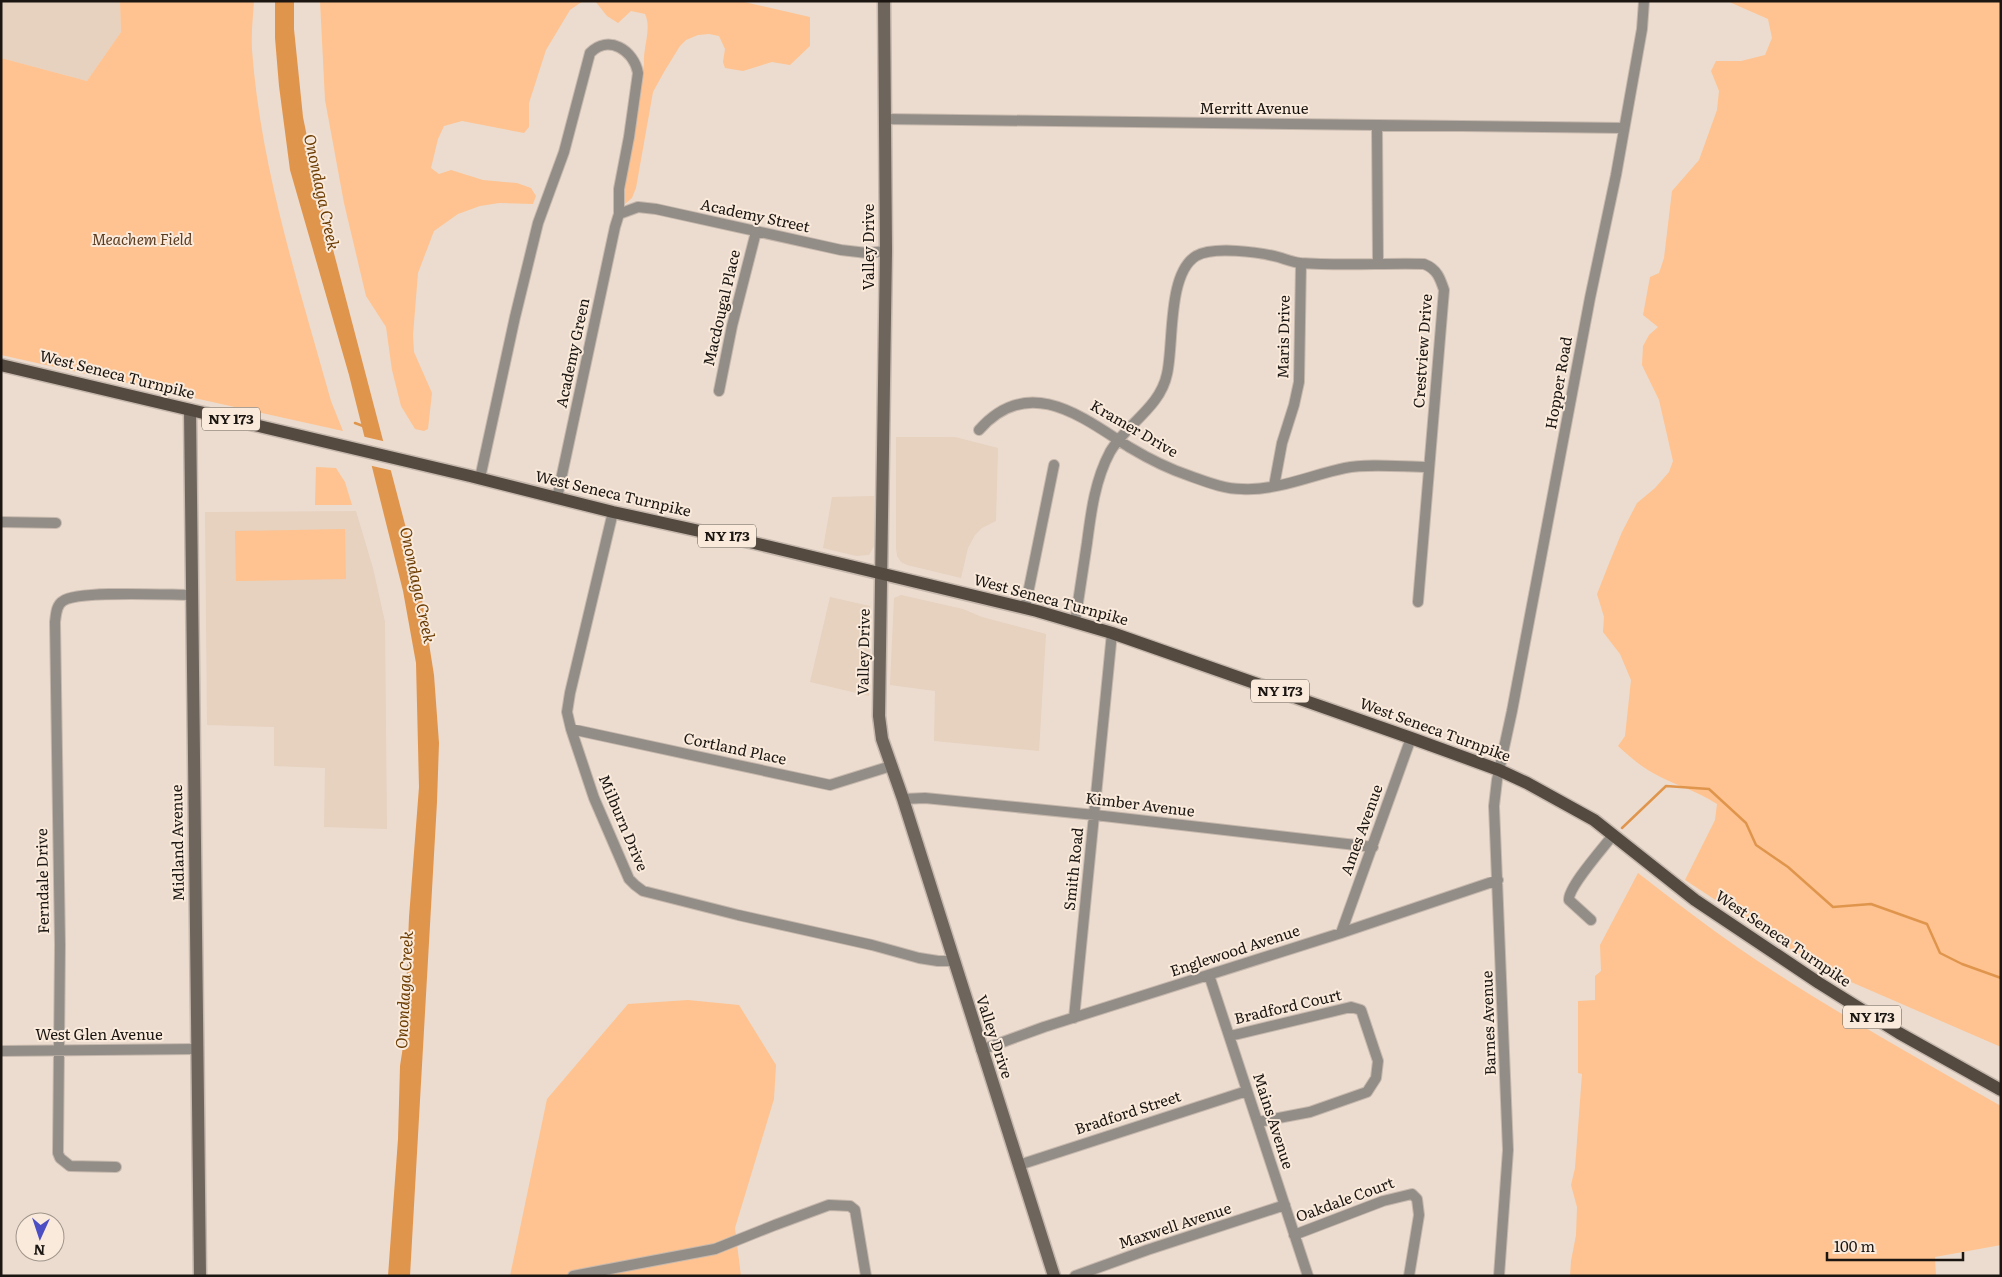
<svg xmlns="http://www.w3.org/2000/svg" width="2002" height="1277" viewBox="0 0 2002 1277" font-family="Literata,serif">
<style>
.built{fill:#e7d1bf}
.green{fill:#fec390}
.water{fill:#e0954d}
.pier{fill:#ecdccf}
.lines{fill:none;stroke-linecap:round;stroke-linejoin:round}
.stream{stroke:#e0954d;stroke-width:2.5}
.street-casing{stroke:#c6b8ad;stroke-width:12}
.secondary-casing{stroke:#c6b8ad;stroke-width:15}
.primary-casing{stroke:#c6b8ad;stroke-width:15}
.street{stroke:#938d87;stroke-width:10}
.secondary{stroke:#6e655d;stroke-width:12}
.primary{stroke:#544a40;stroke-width:12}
.labels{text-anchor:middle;stroke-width:4;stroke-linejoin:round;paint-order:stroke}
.shield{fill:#f9eadc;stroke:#5e564e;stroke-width:1}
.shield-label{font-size:14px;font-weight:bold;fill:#1b1611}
.street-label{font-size:15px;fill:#1b1611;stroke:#f9eadc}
.park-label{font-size:15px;font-style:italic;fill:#5b3b1e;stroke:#f9eadc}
.water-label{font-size:16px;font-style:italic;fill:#6b3b00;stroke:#f9eadc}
</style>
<rect width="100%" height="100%" fill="#ecdccf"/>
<path class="built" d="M1,1H120L121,32L87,81L1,58Z
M896,437H955L998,448L996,521L982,528L975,535L968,548L961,578L907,565L901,562L897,556L896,548Z
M874,496V546L869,555L856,556L823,548L832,497Z
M356,511L373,568L385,622L387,829L324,827L325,768L274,766V727L207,725L205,512Z
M901,595L963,609L982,617L1046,634L1039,751L934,741L935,691L890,685L894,598Z
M830,597L870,606L869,696L810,682Z"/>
<path class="green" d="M120,1H254C253,17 251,34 252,50C261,170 299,286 331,401L343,431L1,355V58L87,81L121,32Z
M320,1H583L570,10L546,50L529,103V127L524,133L462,121L444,126L438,139L431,168L439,174L451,170L483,180L517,183L531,188L536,196L533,204L499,203L480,206L458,214L434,231L418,273L413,335L414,352L432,393L428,429L424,431L415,429L401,406L392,370L386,327L366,296L344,203L325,100Z
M595,1H740L810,17V46L790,65L772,62L743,71L725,68L723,62L725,49L719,36L709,34L698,35L686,40L680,46L664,72L653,92L636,188L632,198L625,204L623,201L644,64C643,46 652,29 645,14L631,11L618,23L607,16Z
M1727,1H2001V1047L1821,969L1685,880L1715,820L1717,804C1696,790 1674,785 1653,773C1640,766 1629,756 1618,746L1625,736L1631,680L1620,654L1603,632L1604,617L1597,594L1610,561L1622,532L1637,503L1655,488L1669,472L1673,461L1659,400L1642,365L1643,346L1649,335L1658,327L1643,315L1650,277L1659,273L1664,258L1672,191L1699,160L1717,110L1719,91L1711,71L1716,61H1741L1765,55L1772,38L1768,19Z
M316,467L336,468L345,482L352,505H315Z
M345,529L346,579L236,581L235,531Z
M1638,873C1682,907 1726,941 1773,971C1847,1019 1924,1062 2001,1106V1245L1935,1257L1936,1276H1570L1571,1261L1576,1235L1577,1207L1571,1185L1575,1168L1582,1074L1578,1073V1001L1595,1000V976L1601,971L1600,945Z
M688,1000L739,1005L776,1065L774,1099L735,1228L741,1276H510L547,1099L628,1004Z"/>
<path class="water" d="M275,1H294V29L303,117L319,196L418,574L434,675L439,743L437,802L410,1276H388L398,1139L400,1066L404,1040L409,917L419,787L416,663L403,591L349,375L290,170L279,86L275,38Z"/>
<path class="pier" d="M361,436L387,442L394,471L368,465Z"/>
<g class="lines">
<path class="stream" d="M355,423L363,426
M1622,828L1666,786L1709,789L1746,823L1756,845L1788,867L1833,907L1871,904L1927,924L1940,953L1962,964L2001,978"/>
<g class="street-casing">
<path id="street" d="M884,119L1624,128
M1377,125L1378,263
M619,214L638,207L656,209L841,250L867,253L886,251
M719,391L732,326L756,232
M979,430C1028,374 1081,416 1129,447C1149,459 1169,469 1190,476C1207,482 1224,489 1242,489C1277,491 1311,475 1345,468C1368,463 1404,467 1428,467
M480,478L515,317L538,223L564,152L590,53C608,34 634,50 638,73L629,137L619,189V214L615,227L557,498
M1274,486L1282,443L1294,405L1299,382L1301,263
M613,512L570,693L567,712L571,729L594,798L629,879L635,885L643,891L663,896L738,915L872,945L919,958L938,961H953
M1,522L56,523
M1025,608L1054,465
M1075,622C1079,596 1083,569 1087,543C1091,512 1095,480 1110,452C1126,424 1160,408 1167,374C1174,344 1167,274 1196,256C1213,246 1259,252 1278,257C1285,259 1292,262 1300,263C1341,266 1383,263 1424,264C1437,269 1440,278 1444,290L1418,602
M571,729L830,785L891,766
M903,799L925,798L1095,815L1373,847
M1591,920L1569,900C1568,887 1604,847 1613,835
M1341,933L1411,738
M1209,975L1308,1276
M1074,1018L1112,633
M1230,1036L1351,1007L1361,1010L1378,1061L1376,1078L1367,1092L1310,1112L1258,1122
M981,1050L1044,1027L1341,933L1498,880
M1,1051L196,1049
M1019,1165L1247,1091
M116,1167L70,1166L60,1158L58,1153L60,945L55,622C56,615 56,605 63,601C78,590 168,595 192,595
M1294,1235L1383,1201L1412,1194L1417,1199L1419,1215L1409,1276
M573,1276L715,1249L775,1225L829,1205L850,1206L855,1210L866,1276
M1075,1276L1147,1250L1285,1205
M1499,1276L1508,1150L1494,806L1497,780L1512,711L1590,298L1616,175L1642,29L1644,1"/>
</g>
<g class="secondary-casing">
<path id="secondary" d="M884,1L886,251L879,716L882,739L903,799L1054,1276
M190,410L200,1276"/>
</g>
<g class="primary-casing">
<path id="primary" d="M1,365L470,476L613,512L754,543L1037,611L1112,633L1411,738L1499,770L1527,783L1594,820L1695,900L1819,983L1899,1033L2001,1090"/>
</g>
<use href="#street" class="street"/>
<use href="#secondary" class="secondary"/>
<use href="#primary" class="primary"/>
</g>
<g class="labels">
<g class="shield">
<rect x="202" y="407.5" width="58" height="23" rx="4"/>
<rect x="698" y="524.5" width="58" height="23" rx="4"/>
<rect x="1251" y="679.5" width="58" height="23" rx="4"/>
<rect x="1843" y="1005.5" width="58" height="23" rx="4"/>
</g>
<g class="shield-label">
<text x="231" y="424">NY 173</text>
<text x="727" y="541">NY 173</text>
<text x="1280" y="696">NY 173</text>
<text x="1872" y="1022">NY 173</text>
</g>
<g class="street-label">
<text x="1254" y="114">Merritt Avenue</text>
<text transform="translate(755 216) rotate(12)" y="5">Academy Street</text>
<text transform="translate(869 247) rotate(-90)" y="5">Valley Drive</text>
<text transform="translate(722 308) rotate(-77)" y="5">Macdougal Place</text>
<text transform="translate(1284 337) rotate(-89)" y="5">Maris Drive</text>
<text transform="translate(1423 351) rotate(-86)" y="5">Crestview Drive</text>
<text transform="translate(573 353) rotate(-78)" y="5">Academy Green</text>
<text transform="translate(117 375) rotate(14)" y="5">West Seneca Turnpike</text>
<text transform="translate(1559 383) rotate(-80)" y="5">Hopper Road</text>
<text transform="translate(1134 429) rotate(30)" y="5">Kramer Drive</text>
<text transform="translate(613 494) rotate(13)" y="5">West Seneca Turnpike</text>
<text transform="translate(1051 600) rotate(15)" y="5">West Seneca Turnpike</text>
<text transform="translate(864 652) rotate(-89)" y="5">Valley Drive</text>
<text transform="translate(1435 730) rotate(20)" y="5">West Seneca Turnpike</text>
<text transform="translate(735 749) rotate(12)" y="5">Cortland Place</text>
<text transform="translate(1140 805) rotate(7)" y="5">Kimber Avenue</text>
<text transform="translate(623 823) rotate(67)" y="5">Milburn Drive</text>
<text transform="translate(1362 830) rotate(-70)" y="5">Ames Avenue</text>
<text transform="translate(178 843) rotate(-91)" y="5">Midland Avenue</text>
<text transform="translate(1074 869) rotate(-84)" y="5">Smith Road</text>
<text transform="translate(43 881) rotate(-91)" y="5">Ferndale Drive</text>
<text transform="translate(1783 939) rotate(34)" y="5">West Seneca Turnpike</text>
<text transform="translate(1235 951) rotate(-18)" y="5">Englewood Avenue</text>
<text transform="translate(1288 1007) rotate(-13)" y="5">Bradford Court</text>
<text transform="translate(1489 1023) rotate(-92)" y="5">Barnes Avenue</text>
<text x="99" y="1040">West Glen Avenue</text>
<text transform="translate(994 1037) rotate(72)" y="5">Valley Drive</text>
<text transform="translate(1128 1113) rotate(-18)" y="5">Bradford Street</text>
<text transform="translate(1273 1121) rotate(72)" y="5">Mains Avenue</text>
<text transform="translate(1345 1200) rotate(-20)" y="5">Oakdale Court</text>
<text transform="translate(1175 1226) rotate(-18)" y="5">Maxwell Avenue</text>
</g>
<g class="park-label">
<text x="142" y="245">Meachem Field</text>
</g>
<g class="water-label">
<text transform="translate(322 192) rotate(78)" y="6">Onondaga Creek</text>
<text transform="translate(418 585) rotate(78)" y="6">Onondaga Creek</text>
<text transform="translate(404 990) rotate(-87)" y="6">Onondaga Creek</text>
</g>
</g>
<rect width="2002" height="1277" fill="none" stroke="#1b1611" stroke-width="5"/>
<g transform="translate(40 1237) rotate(183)"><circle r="24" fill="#f9eadc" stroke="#a0958b"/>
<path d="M0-4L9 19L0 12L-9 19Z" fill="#4c4ec4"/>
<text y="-8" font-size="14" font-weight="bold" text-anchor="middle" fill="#1b1611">N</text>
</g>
<path d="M1827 1252v8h136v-8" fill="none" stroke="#1b1611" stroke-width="2.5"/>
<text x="1834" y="1252" font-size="15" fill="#1b1611" stroke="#f9eadc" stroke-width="4" paint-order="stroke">100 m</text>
</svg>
